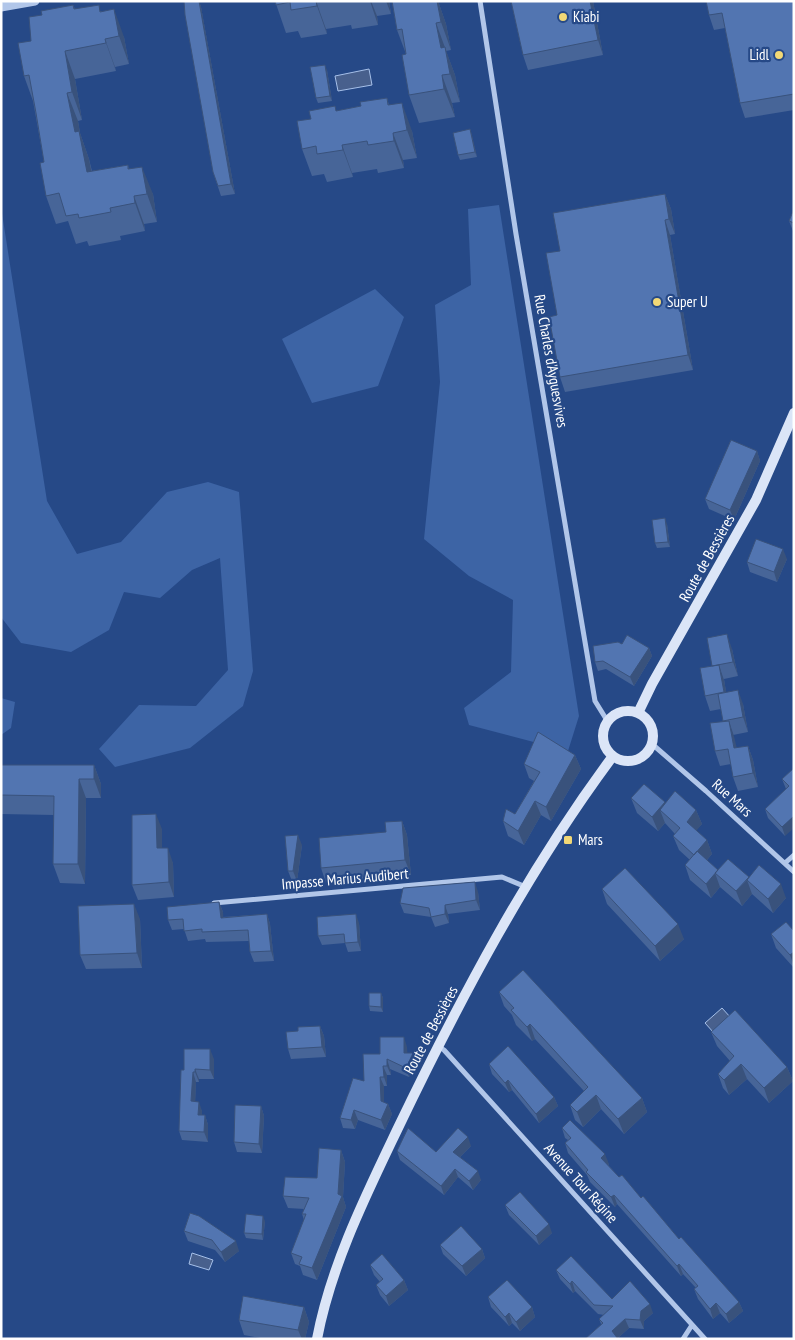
<svg xmlns="http://www.w3.org/2000/svg" width="795" height="1340" viewBox="0 0 795 1340" font-family="'PT Sans Narrow',sans-serif">
<style>
.green{fill:#3d64a5}
.water{fill:#48608d;stroke:#a6c0e9}
.lines{fill:none;stroke-linecap:round;stroke-linejoin:round}
.minor{stroke:#b1c6e9;stroke-width:5}
.tertiary{stroke:#b1c6e9;stroke-width:9}
.secondary{stroke:#dbe5f7;stroke-width:10}
.wall{fill:#476598}
.shaded-wall{fill:#39527c}
.building{fill:#5275b1;stroke:#39527c}
.poi-dot{fill:#f2d876;stroke:#264987;stroke-width:2}
.labels{text-anchor:middle;stroke-width:4.5;stroke-linejoin:round;paint-order:stroke}
.poi-label{font-size:15px;fill:#fff;stroke:#264987;text-anchor:start}
.street-label{font-size:15px;fill:#fff;stroke:#264987}
</style>
<rect width="100%" height="100%" fill="#264987"/>
<path class="green" d="M499,205L579,716L568,751L469,725L464,708L511,672L513,600L469,576L424,539L440,382L435,305L471,285L468,209Z
M1,207L47,501L77,554L121,542L167,492L208,482L239,492L253,671L243,706L190,748L115,767L99,749L139,705L196,706L228,670L220,558L192,570L160,598L124,592L109,630L71,652L21,643L1,617Z
M375,289L404,317L378,386L312,403L282,339Z
M1,698L15,702L11,728L1,735Z"/>
<path class="water" d="M369,69L372,85L338,91L335,76Z
M722,1008L731,1018L714,1033L705,1023Z
M192,1253L213,1260L209,1270L189,1264Z"/>
<g class="lines">
<path class="minor" d="M480,1L516,234L595,701L608,722
M652,744L706,791L794,872
M785,863L794,855
M214,903L502,877L526,887
M438,1046L444,1050L705,1339
M683,1339L692,1325"/>
<path class="tertiary" d="M1,7L35,1"/>
<path class="secondary" d="M603 736a25 25 0 1 1 50 0a25 25 0 1 1-50 0Z
M638,713L652,684L756,500L794,413
M317,1339C331,1265 366,1195 398,1128C460,999 528,870 613,756"/>
</g>
<path class="wall" d="M184,1H199L201,7L235,194L221,196L213,172Z
M275,1H389L391,14L377,16L378,25L352,29L351,25L326,29L327,34L301,38L298,31L286,33Z
M392,1H438L446,24L451,50L446,51L455,75L460,102L452,103L455,117L419,123L409,95L406,54L397,30Z
M511,1H593L603,55L528,70L523,55Z
M794,1V110L745,118L740,103L725,28L714,30L709,15Z
M73,5L75,9L101,11L124,37L129,64L115,67L116,71L75,79L82,120L78,121L80,133L89,159L92,171L128,165L129,169L153,194L157,222L144,224L145,231L120,236L121,240L89,246L87,241L76,244L68,221L56,224L46,196L44,162L33,101L24,76L42,15Z
M327,70L332,101L318,103L316,98Z
M387,98L389,105L412,131L417,158L403,160L404,168L378,173L377,169L352,173L353,177L327,182L324,174L312,176L302,149L311,119L336,111L361,106Z
M470,129L477,157L460,160L458,155Z
M665,194L671,209L675,234L670,235L693,370L565,392L560,377L557,315L560,251Z
M794,209V231H793L789,221Z
M757,451L760,461L734,520L709,509L705,499Z
M667,524L670,547L657,548L655,543Z
M787,559L777,582L750,572L747,562Z
M622,644L649,648L652,656L634,686L606,669L598,671L595,662Z
M732,649L738,676L724,679L726,692L743,704L748,732L733,735L736,748L748,746L753,760L758,787L738,791L733,777L731,764L720,766L715,751L723,722L721,709L710,711L705,696L712,666Z
M575,755L581,769L551,821L541,815L524,845L508,836L503,821L515,814L534,781L529,778L524,764Z
M1,765H94L101,784V798H86L85,884L60,883L53,864L54,815L1,814Z
M794,768L785,836L768,818L765,809L786,789L782,779Z
M631,798L665,802V803L696,810L702,824L696,830L707,840L712,854L707,860L718,870L749,877L786,898L773,913L752,894L742,906L720,887L711,898L690,880L685,865L690,860L679,850L673,836L675,834L665,823L658,831L637,813Z
M402,821L407,835L411,875L326,883L321,868L386,832Z
M162,829V848L173,863L174,897L138,900L132,885Z
M302,845L297,881H292L288,871Z
M602,889L684,939L660,961L607,904Z
M478,892L480,910L448,914L449,923L435,927L431,917L404,913L400,903Z
M219,902L223,912V917L267,914L270,924L274,961L254,962L250,952L249,941L206,942L205,939L188,941L184,929L172,930L168,920Z
M140,919L142,968L86,969L80,955Z
M359,923L361,951L348,952L345,943L322,945L318,936Z
M794,931V968L776,948L771,934Z
M499,992L642,1098L647,1112L624,1134L601,1109L583,1127L575,1120L570,1105L584,1091L535,1039L532,1041L516,1025L512,1015L504,1006Z
M381,993L383,998V1012L370,1011L369,1006Z
M320,1026L324,1036L326,1057L291,1059L288,1049L298,1031Z
M711,1032L787,1067L793,1081L769,1103L747,1079L729,1095L723,1088L718,1074L730,1061L717,1046Z
M407,1047V1053H413L417,1062L409,1077L390,1069L391,1075H387V1086H384V1103L388,1104L392,1114L385,1130L358,1120L355,1129L343,1128L340,1118L364,1081L380,1054Z
M214,1059V1079H199V1082H196L195,1101L202,1111V1115H205L208,1125V1142L182,1140L179,1131L184,1070Z
M489,1064L554,1097L558,1106L539,1123L512,1090L509,1092L492,1074Z
M261,1106L264,1116L262,1153L237,1152L234,1142Z
M562,1128L609,1164L608,1165L619,1177L641,1198L679,1239L739,1302L743,1311L729,1323L720,1313L713,1319L698,1299L694,1289L696,1288L683,1274L681,1276L617,1204L615,1207L590,1182L587,1175L568,1153L565,1143L568,1140L565,1138Z
M471,1146L460,1157L481,1180L473,1190L458,1177L444,1195L400,1160L397,1151L436,1152Z
M341,1150L345,1162L343,1197L346,1207L317,1280L303,1275L300,1266L295,1264L291,1253L304,1220L302,1214L304,1209L288,1208L283,1196L317,1178Z
M505,1205L552,1233L539,1245L509,1215Z
M190,1213L239,1251L225,1262L215,1250L188,1241L184,1231Z
M265,1221L263,1240L246,1238L244,1233Z
M440,1245L482,1249L485,1258L466,1276L443,1254Z
M370,1265L404,1280L408,1290L389,1306L380,1295L376,1285L380,1282L374,1275Z
M556,1270L612,1299L653,1313L644,1321V1329L629,1328L618,1338L601,1324L599,1319L604,1315L598,1314L575,1291L573,1293L560,1279Z
M488,1297L532,1307L535,1317L520,1331L512,1323L509,1326L491,1307Z
M304,1307L309,1322L305,1339H266L244,1335L239,1320Z"/>
<path class="shaded-wall" d="M199,1L201,7L235,194L231,184Z
M316,1L326,29L327,34L317,6Z
M370,1H371L377,16L378,25Z
M386,1H389L391,14Z
M437,1H438L446,24L451,50L441,22Z
M590,1H593L603,55L598,40Z
M114,9L124,37L129,64L119,36Z
M436,23L455,75L460,102L441,48Z
M105,39L115,67L116,71L106,43Z
M65,51L75,79L82,120L72,92Z
M325,65L327,70L332,101L330,96Z
M442,75L452,103L455,117L444,89Z
M67,93L78,121L80,133L89,159L97,200L87,172L75,132Z
M402,103L412,131L417,158L407,130Z
M470,129L472,135L477,157L475,152Z
M393,133L403,160L404,168L394,141Z
M342,145L352,173L353,177L343,150Z
M142,167L153,194L157,222L147,194Z
M665,194L671,209L675,234L669,219Z
M134,196L144,224L145,231L135,203Z
M665,220L670,235L693,370L688,355Z
M757,451L760,461L734,520L730,510Z
M665,518L667,524L670,547L668,542Z
M783,549L787,559L777,582L774,572Z
M727,634L732,649L738,676L733,662Z
M649,648L652,656L634,686L630,677Z
M719,665L724,680L729,707L724,692Z
M738,690L743,704L748,732L743,717Z
M729,721L734,736L740,762L734,748Z
M748,746L753,760L758,787L753,773Z
M575,755L581,769L551,821L546,807Z
M94,765L101,784V798L94,779Z
M79,779L86,798L85,884L78,864Z
M535,801L541,815L524,845L518,831Z
M665,802L670,817L660,810L665,823L658,831L652,817Z
M696,810L702,824L692,836L687,822Z
M156,814L162,829V863L157,848Z
M794,816V828L785,836L782,827Z
M402,821L407,835L411,875L405,860Z
M298,835L302,845L297,881L293,871Z
M707,840L712,854L699,869L694,855Z
M168,848L173,863L174,897L169,882Z
M715,873L720,887L711,898L706,884Z
M747,880L752,894L742,906L736,891Z
M475,882L478,892L480,910L476,900Z
M781,884L786,898L773,913L768,899Z
M219,902L223,912L224,928L221,918Z
M134,904L140,919L142,968L137,953Z
M445,905L448,914L449,923L445,914Z
M267,914L270,924L274,961L271,951Z
M356,914L359,923L361,951L358,942Z
M678,924L684,939L660,961L655,946Z
M794,952V966L790,955Z
M381,993L383,998V1012L381,1007Z
M530,1024L535,1039L532,1041L527,1027Z
M320,1026L324,1036L326,1057L322,1047Z
M404,1037L407,1047L408,1063L404,1053Z
M210,1049L214,1059V1079L210,1070Z
M413,1053L417,1062L409,1077L406,1068Z
M387,1059L390,1069L391,1075L387,1066Z
M741,1064L747,1079L729,1095L724,1080Z
M383,1066L387,1075V1086L384,1077Z
M787,1067L793,1081L769,1103L764,1088Z
M195,1069L199,1079V1082L195,1072Z
M193,1072L196,1082L195,1111L191,1101Z
M380,1077L384,1086V1111L381,1101Z
M508,1080L512,1090L509,1092L505,1083Z
M596,1095L601,1109L583,1127L577,1112Z
M554,1097L558,1106L539,1123L536,1114Z
M642,1098L647,1112L624,1134L618,1119Z
M199,1102L202,1111V1125L198,1115Z
M388,1104L392,1114L385,1130L381,1120Z
M261,1106L264,1116L262,1153L259,1144Z
M354,1110L358,1120L355,1129L351,1120Z
M205,1115L208,1125V1142L204,1132Z
M468,1137L471,1146L456,1161L453,1152Z
M341,1150L345,1162L343,1197L346,1207L317,1280L312,1268L338,1194Z
M605,1154L609,1164L605,1168L601,1158Z
M455,1169L458,1177L444,1195L441,1186Z
M478,1171L481,1180L473,1190L469,1181Z
M614,1195L617,1204L615,1207L611,1197Z
M263,1216L265,1221L263,1240L262,1234Z
M549,1224L552,1233L539,1245L536,1236Z
M236,1241L239,1251L225,1262L221,1252Z
M482,1249L485,1258L466,1276L462,1266Z
M679,1264L683,1274L681,1276L677,1266Z
M404,1280L408,1290L389,1306L386,1296Z
M572,1281L575,1291L573,1293L570,1284Z
M739,1302L743,1311L729,1323L726,1314Z
M716,1303L720,1313L713,1319L710,1309Z
M650,1304L653,1313L644,1321V1329L640,1320L641,1311Z
M304,1307L309,1322L305,1339H302L298,1330Z
M532,1307L535,1317L520,1331L516,1322Z
M509,1313L512,1323L509,1326L505,1317Z
M625,1319L629,1328L617,1339L612,1331Z"/>
<path class="building" d="M184,1H199L231,184L218,186L213,172L185,15Z
M275,1H317H316L317,6L291,10L290,2L276,5Z
M392,1H437L441,22L436,23L441,48L445,47L450,74L442,75L444,89L409,95L402,55L406,54L402,29L397,30Z
M511,1H590L598,40L523,55Z
M706,1H794V94L740,103L722,13L709,15Z
M73,5L74,9L99,5L100,12L114,9L119,36L105,39L106,43L65,51L72,92L67,93L75,132L79,131L87,172L128,165V169L142,167L147,194L134,196L135,203L110,208L111,212L79,218L78,214L66,216L59,193L46,196L40,163L44,162L36,113L29,75L24,76L18,43L31,41L29,17L42,15L41,11Z
M325,65L330,96L316,98L310,67Z
M387,98L388,105L402,103L407,130L393,133L394,141L368,145L367,141L342,145L343,150L317,154L316,146L302,149L297,121L311,119L309,111L335,106L336,111L361,106L360,102Z
M470,129L475,152L458,155L453,133Z
M665,194L669,219L665,220L688,355L560,377L549,317L557,315L546,253L560,251L553,213Z
M794,209V223L789,221Z
M731,440L757,451L730,510L705,499Z
M665,518L668,542L655,543L652,520Z
M756,539L783,549L774,572L747,562Z
M727,634L733,662L712,666L707,638Z
M627,635L649,648L630,677L603,661L595,662L593,646L618,642L622,644Z
M719,665L724,692L705,696L700,668Z
M738,690L743,717L723,721L718,694Z
M729,721L734,748L748,746L753,773L733,777L728,749L715,751L710,723Z
M538,732L575,755L546,807L535,801L518,831L503,821L506,809L515,814L540,772L524,764Z
M1,765H94V779H79L78,864H53L54,796L1,795Z
M794,768V816L782,827L765,809L789,786L782,779Z
M644,784L665,802L652,817L631,798Z
M675,791L696,810L687,822L707,840L694,855L673,836L680,828L660,810Z
M156,814L157,848H168L169,882L132,885V815Z
M402,821L405,860L321,868L319,838L386,832L385,822Z
M298,835L293,871H288L285,836Z
M697,851L718,870L706,884L685,865Z
M728,859L749,877L736,891L715,873Z
M759,865L781,884L768,899L747,880Z
M625,868L678,924L655,946L602,889Z
M475,882L476,900L445,905V914L431,917L429,908L400,903L403,888Z
M219,902L221,918L267,914L271,951L250,952L248,930L202,932V929L184,931L183,919L168,920L167,907Z
M134,904L137,953L80,955L78,906Z
M356,914L358,942L345,943L344,934L318,936L317,917Z
M786,922L794,931V952L790,955L771,934Z
M523,970L642,1098L618,1119L596,1095L577,1112L570,1105L588,1087L530,1024L527,1027L511,1010L514,1008L499,992Z
M369,993H381V1007L369,1006Z
M735,1010L787,1067L764,1088L741,1064L724,1080L718,1074L734,1056L711,1032Z
M320,1026L322,1047L288,1049L286,1032L298,1031V1027Z
M380,1037H404V1053H413L406,1068L387,1059V1066H383L384,1077H380L381,1101L388,1104L381,1120L354,1110L351,1120L340,1118L353,1078L364,1081L363,1054H380Z
M508,1046L554,1097L536,1114L508,1080L505,1083L489,1064Z
M184,1049H210V1070L195,1069V1072H193L191,1101L199,1102L198,1115H205L204,1132L179,1131L181,1070H184Z
M235,1105L261,1106L259,1144L234,1142Z
M570,1120L605,1154L601,1158L619,1177L622,1175L641,1198L643,1196L679,1239L681,1237L739,1302L726,1314L716,1303L710,1309L694,1289L698,1286L679,1264L677,1266L614,1195L611,1197L586,1172L588,1170L565,1143L571,1138L562,1128Z
M408,1128L436,1152L458,1128L468,1137L453,1152L478,1171L469,1181L455,1169L441,1186L397,1151Z
M319,1148L341,1150L338,1194L342,1196L312,1268L299,1264L302,1257L291,1253L306,1214H302L309,1198L283,1196L285,1177L317,1178Z
M520,1192L549,1224L536,1236L505,1205Z
M190,1213L199,1216L236,1241L221,1252L212,1240L184,1231Z
M246,1214L263,1216L262,1234L244,1233Z
M461,1226L482,1249L462,1266L440,1245Z
M382,1254L404,1280L386,1296L376,1285L383,1279L370,1265Z
M571,1256L612,1299L630,1281L650,1304L641,1311L640,1320L625,1319L612,1331L618,1339H585L603,1323L599,1319L613,1306L594,1305L572,1281L570,1284L556,1270Z
M507,1280L532,1307L516,1322L509,1313L505,1317L488,1297Z
M243,1296L304,1307L298,1330L239,1320Z"/>
<g class="poi-dot">
<circle cx="563" cy="17" r="5"/>
<circle cx="779" cy="55" r="5"/>
<circle cx="657" cy="302" r="5"/>
<rect x="563" y="835" width="10" height="10" rx="2.5"/>
</g>
<g class="labels">
<g class="poi-label">
<text x="573" y="22">Kiabi</text>
<text x="769" y="60" text-anchor="end">Lidl</text>
<text x="667" y="307">Super U</text>
<text x="578" y="845">Mars</text>
</g>
<g class="street-label">
<text transform="translate(551 361) rotate(80)" y="5">Rue Charles d'Ayguesvives</text>
<text transform="translate(707 558) rotate(-61)" y="5">Route de Bessières</text>
<text transform="translate(732 798) rotate(42)" y="5">Rue Mars</text>
<text transform="translate(345 879) rotate(-5)" y="5">Impasse Marius Audibert</text>
<text transform="translate(431 1030) rotate(-62)" y="5">Route de Bessières</text>
<text transform="translate(581 1183) rotate(48)" y="5">Avenue Tour Régine</text>
</g>
</g>
<rect width="795" height="1340" fill="none" stroke="#ffffff" stroke-width="5"/>
</svg>
